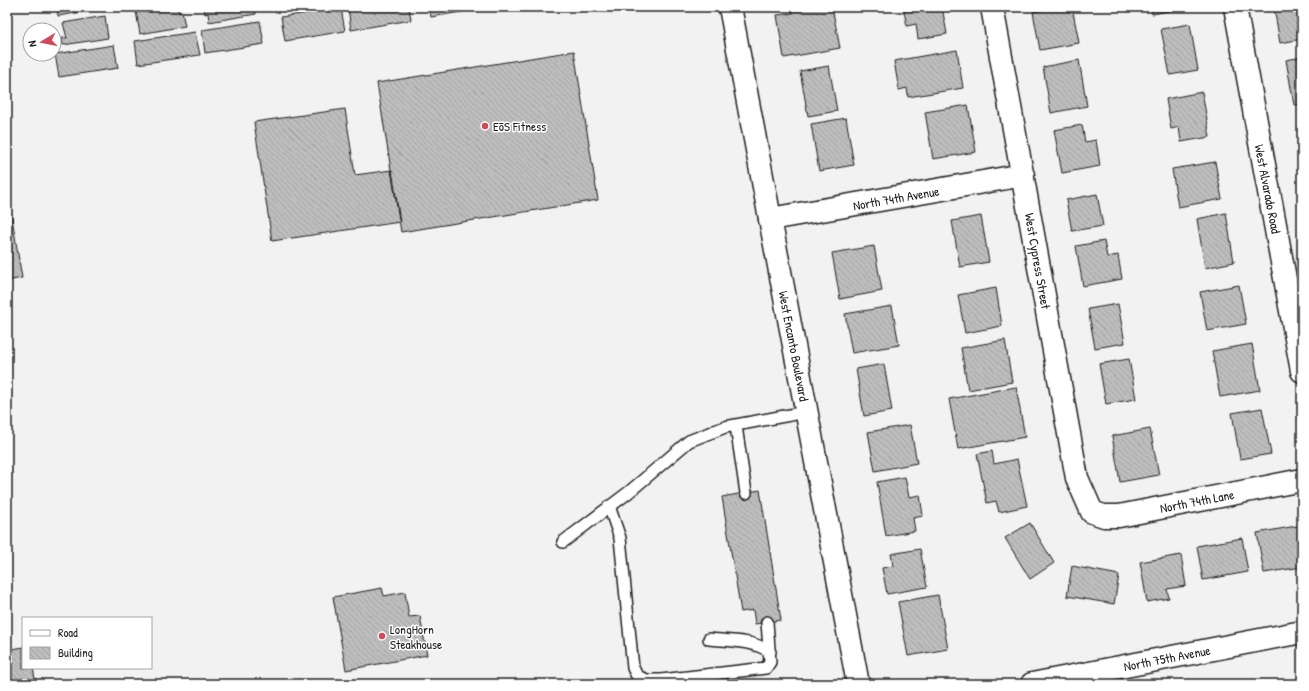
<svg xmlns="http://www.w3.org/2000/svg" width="1309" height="691" viewBox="0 0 1309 691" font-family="'Patrick Hand',sans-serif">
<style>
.building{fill:url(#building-back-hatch);stroke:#1c1c1c}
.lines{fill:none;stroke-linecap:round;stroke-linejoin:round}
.service-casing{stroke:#1c1c1c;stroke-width:14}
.minor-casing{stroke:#1c1c1c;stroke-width:25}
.tertiary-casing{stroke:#1c1c1c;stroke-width:25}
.secondary-casing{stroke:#1c1c1c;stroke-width:25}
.service{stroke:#fff;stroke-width:11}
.minor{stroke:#fff;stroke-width:22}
.tertiary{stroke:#fff;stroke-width:22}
.secondary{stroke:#fff;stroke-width:22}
.poi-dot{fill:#d1495b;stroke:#fff;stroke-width:1.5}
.labels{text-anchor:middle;stroke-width:3;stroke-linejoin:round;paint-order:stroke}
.poi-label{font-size:13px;fill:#1c1c1c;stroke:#fff;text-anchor:start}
.street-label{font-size:13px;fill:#1c1c1c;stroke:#fff}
</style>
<defs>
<pattern id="building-back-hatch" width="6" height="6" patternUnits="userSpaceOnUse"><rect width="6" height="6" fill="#bdbdbd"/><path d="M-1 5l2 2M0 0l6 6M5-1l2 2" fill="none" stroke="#a2a2a2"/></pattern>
</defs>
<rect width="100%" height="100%" fill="#f2f2f2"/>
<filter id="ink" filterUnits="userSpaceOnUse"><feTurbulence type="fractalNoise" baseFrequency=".025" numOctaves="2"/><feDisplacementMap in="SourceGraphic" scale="8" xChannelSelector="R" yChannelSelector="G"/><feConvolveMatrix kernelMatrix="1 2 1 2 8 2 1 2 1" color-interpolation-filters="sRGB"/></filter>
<g filter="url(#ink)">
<path class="building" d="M57,7H106V8L58,16Z
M158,7H178L179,13L182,12L185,26L140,34L136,11Z
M204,7H255L256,14L209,22L208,13L205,14Z
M282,7H304L283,10Z
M348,7H409L411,20L351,30Z
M429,7H491L431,17Z
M792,7H832L840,48L784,58L777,15L793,13Z
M903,7H942L947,34L918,39L916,24L907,26Z
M1059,7H1072L1079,43L1040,50L1033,12Z
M1151,7H1181V9L1152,14Z
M1274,7H1302V39L1280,43Z
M341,8L345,31L285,41L281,17Z
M105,16L108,38L63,45L62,38H67L63,23Z
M260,21L264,44L205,53L202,30Z
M1190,24L1198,70L1170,75L1161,29Z
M195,32L200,55L138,64L135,41Z
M114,45L118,68L59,77L55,54Z
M957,50L963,88L908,97L907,88L899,90L894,61Z
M574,51L598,200L401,232L377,83Z
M1302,57V104L1294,105L1286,60Z
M1079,60L1087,106L1051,113L1043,67Z
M829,66L837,111L808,116L800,71Z
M1202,92L1210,137L1181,142L1179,127L1171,129L1166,99Z
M968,105L976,152L933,159L925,112Z
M345,109L355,175L392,170L400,222L272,241L254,122Z
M846,118L854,165L819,171L811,124Z
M1082,125L1085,142L1096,140L1100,166L1062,173L1054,130Z
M1302,125V145L1299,126Z
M1215,162L1222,199L1178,207L1172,169Z
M7,188L22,278L7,281Z
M1097,194L1103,226L1072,231L1066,200Z
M1226,213L1234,262L1205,268L1197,219Z
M981,216L989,262L960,267L952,221Z
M1104,241L1107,257L1118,255L1122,279L1083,286L1076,246Z
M874,246L882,291L840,299L832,253Z
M1239,285L1246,324L1207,331L1200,292Z
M996,288L1002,326L965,333L958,295Z
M1118,304L1125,343L1095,348L1088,309Z
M892,306L899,345L852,353L845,314Z
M1005,340L1012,382L968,390L961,348Z
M1252,344L1260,390L1220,397L1212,351Z
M1129,359L1136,399L1106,404L1099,364Z
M884,364L892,411L864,416L856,369Z
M1016,387L1025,437L958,449L949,399Z
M1262,408L1271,454L1240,459L1232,413Z
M910,425L917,463L875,471L868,432Z
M1150,429L1159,475L1120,482L1112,436Z
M992,451L994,464L1017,459L1027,506L999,512L996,501L987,503L977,454Z
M905,477L909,497L920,495L923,516L913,518L915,531L886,536L877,482Z
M760,490L781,620L755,624L753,610L741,612L722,497Z
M1030,523L1054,563L1030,579L1005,538Z
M1302,525V567L1264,573L1257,533Z
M1242,538L1248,572L1203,580L1197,546Z
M920,549L927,587L887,594L882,568L893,566L891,554Z
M1181,555L1186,586L1167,589L1169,598L1147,602L1140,562Z
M1072,566L1119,575L1114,604L1067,596Z
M382,588L384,596L405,592L409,617L420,616L427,655L346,670L333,597Z
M938,595L948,649L908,656L898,602Z
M23,647V668H33L36,684H7V650Z"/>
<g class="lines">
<g class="service-casing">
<path id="service" d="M736,426L746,493
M609,506L620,538L633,668L637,676L647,680H661L766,668L770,662L767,622
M563,542L629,492L689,441L725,427L806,412
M709,639C730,641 753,640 770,652"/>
</g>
<g class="minor-casing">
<path id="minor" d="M992,7L1077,478L1092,512L1104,516H1119L1302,480
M1235,7L1302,371
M770,219L1023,175"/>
</g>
<g class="tertiary-casing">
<path id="tertiary" d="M730,7L858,684"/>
</g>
<g class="secondary-casing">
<path id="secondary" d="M1032,684L1302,632"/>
</g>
<use href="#service" class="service"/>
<use href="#minor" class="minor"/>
<use href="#tertiary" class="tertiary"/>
<use href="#secondary" class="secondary"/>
</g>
</g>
<g class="poi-dot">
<circle cx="485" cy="126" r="4"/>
<circle cx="382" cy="636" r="4"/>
</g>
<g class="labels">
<g class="poi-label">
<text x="493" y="131">EōS Fitness</text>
<text x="390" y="634">LongHorn<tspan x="390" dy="15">Steakhouse</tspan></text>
</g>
<g class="street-label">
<text transform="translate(1268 189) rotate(79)" y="5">West Alvarado Road</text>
<text transform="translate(896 198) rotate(-10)" y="5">North 74th Avenue</text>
<text transform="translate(1038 261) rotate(80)" y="5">West Cypress Street</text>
<text transform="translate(794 346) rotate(79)" y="5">West Encanto Boulevard</text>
<text transform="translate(1197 501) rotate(-11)" y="5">North 74th Lane</text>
<text transform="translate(1167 658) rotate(-11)" y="5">North 75th Avenue</text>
</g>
</g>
<rect width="1309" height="691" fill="none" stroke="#fff" stroke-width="24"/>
<rect x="12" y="12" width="1285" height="667" fill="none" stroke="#1c1c1c" stroke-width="1.5" filter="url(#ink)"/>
<rect x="22" y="617" width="130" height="52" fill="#ffffff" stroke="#a4a4a4"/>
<rect x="30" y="630" width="20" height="6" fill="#ffffff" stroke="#a4a4a4"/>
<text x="58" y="637" font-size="12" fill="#1c1c1c">Road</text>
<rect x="30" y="647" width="20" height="12" fill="url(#building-back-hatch)" stroke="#a4a4a4"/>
<text x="58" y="657" font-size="12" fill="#1c1c1c">Building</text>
<g transform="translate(42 42) rotate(260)"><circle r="19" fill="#ffffff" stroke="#a4a4a4"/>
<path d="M0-3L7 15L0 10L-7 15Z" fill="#d1495b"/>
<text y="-6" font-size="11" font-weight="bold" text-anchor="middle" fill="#1c1c1c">N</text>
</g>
</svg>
